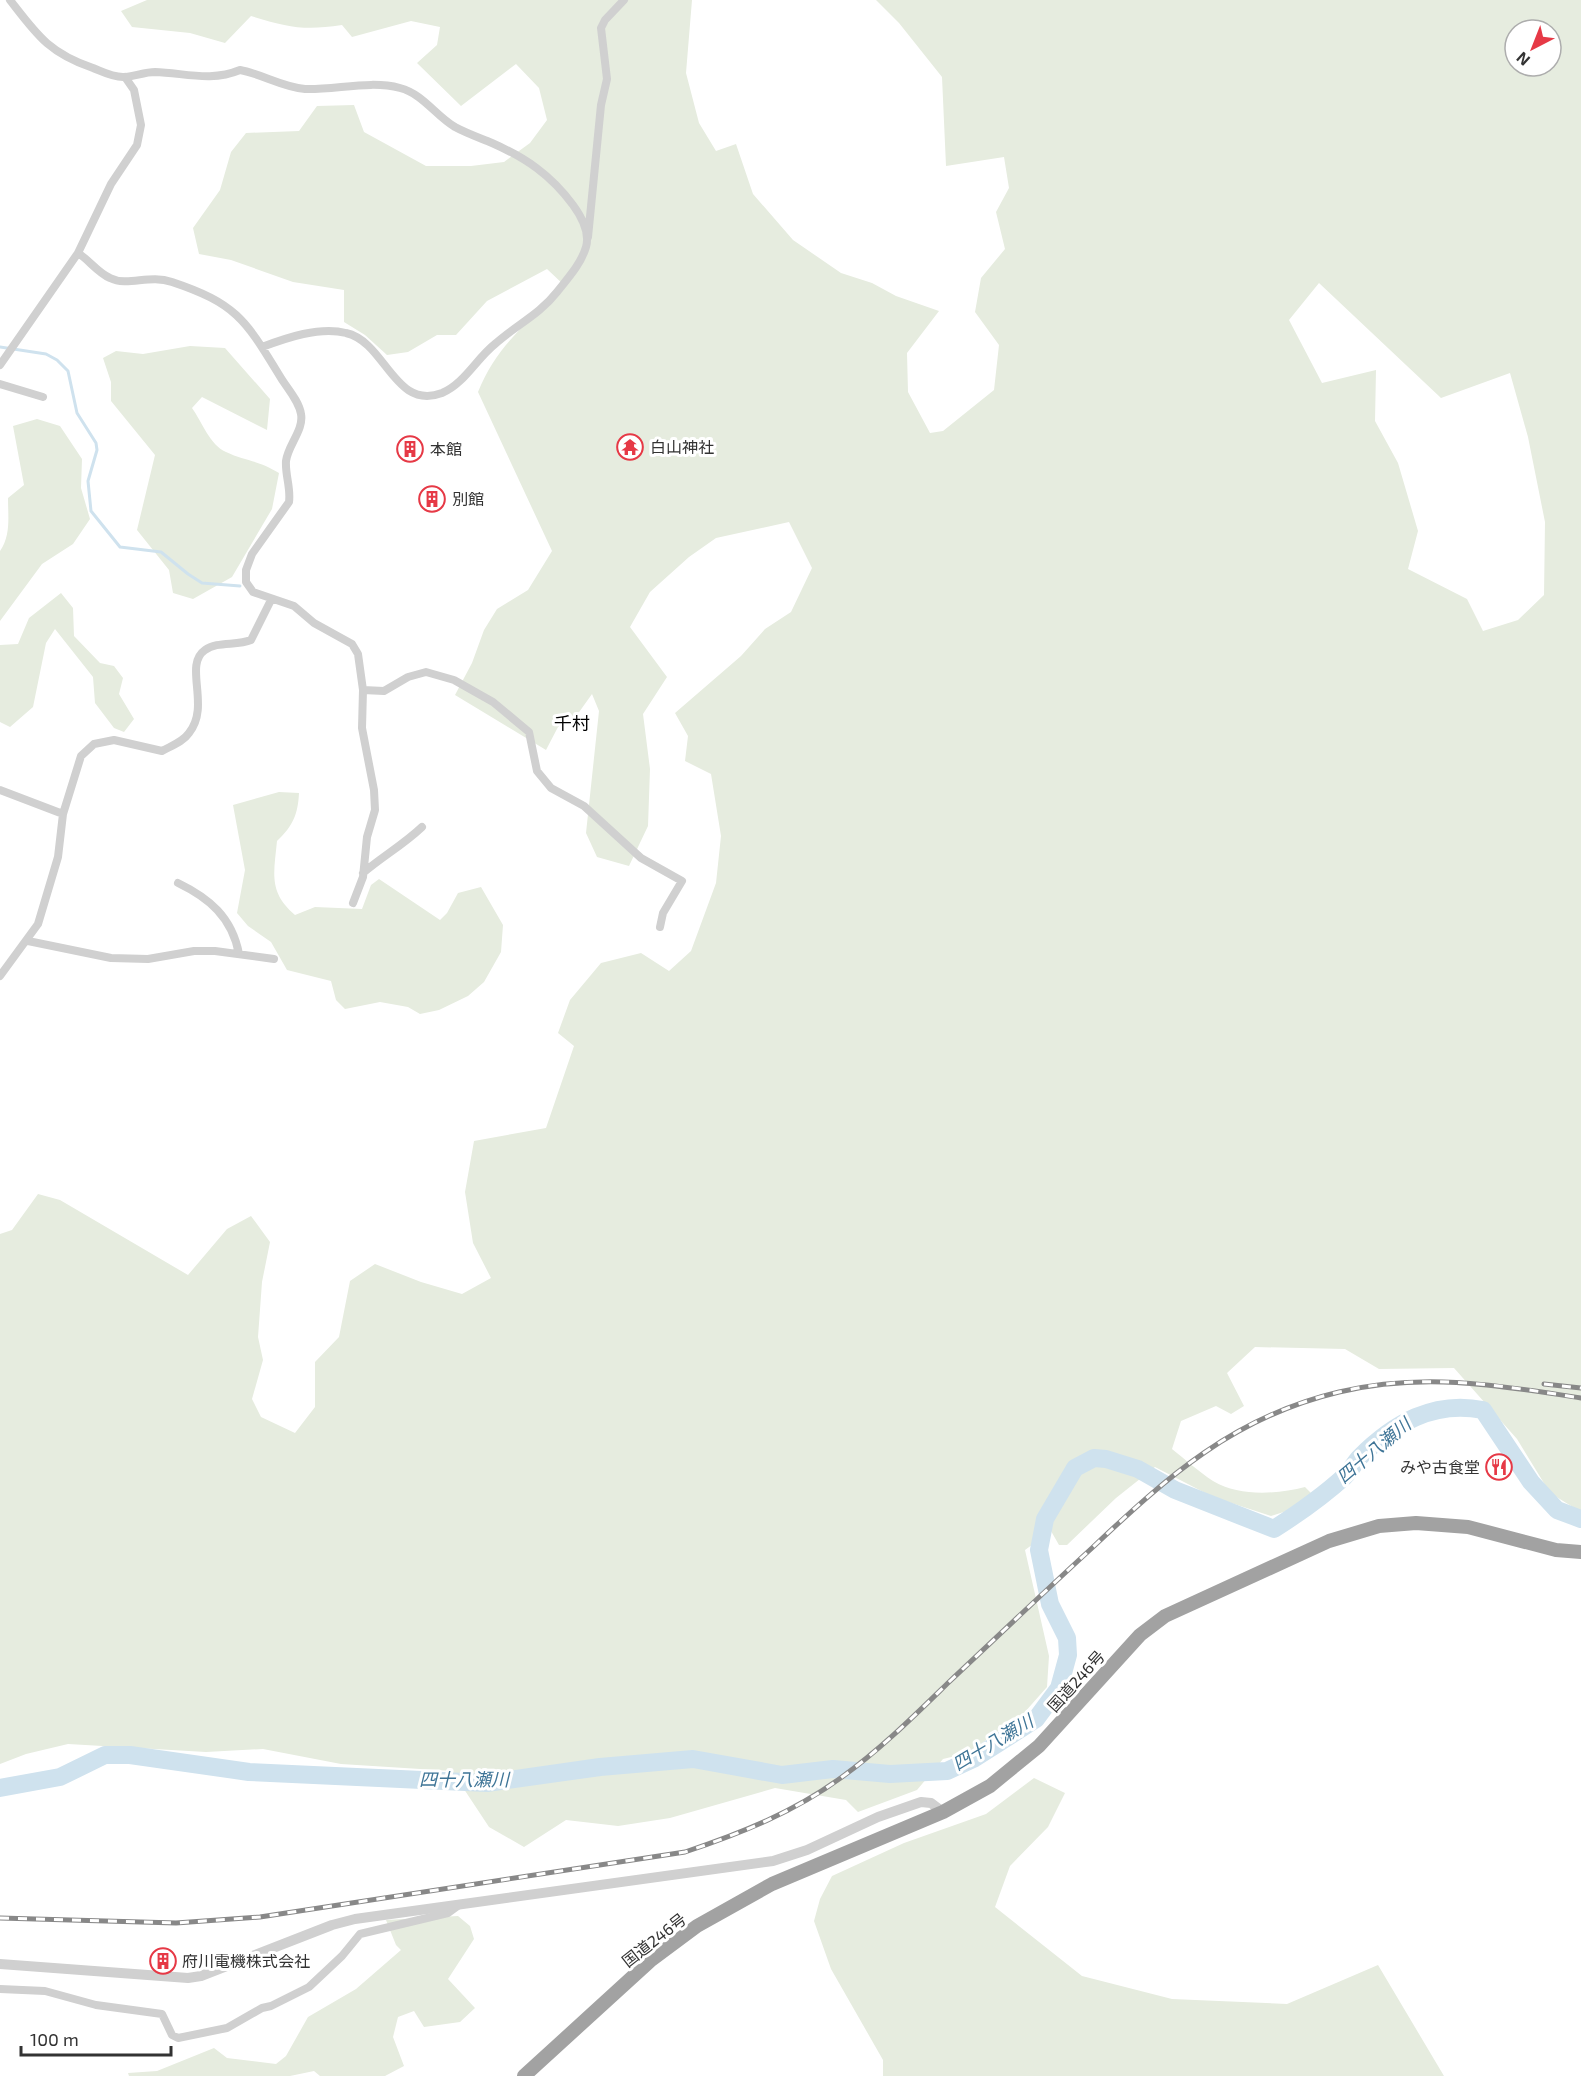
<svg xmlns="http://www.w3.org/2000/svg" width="1581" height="2076" viewBox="0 0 1581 2076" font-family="'Exo 2','Noto Sans JP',sans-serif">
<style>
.green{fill:#e6ecdf;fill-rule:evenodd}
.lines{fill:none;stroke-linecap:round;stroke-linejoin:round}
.stream{stroke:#cfe2ee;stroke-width:3}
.river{stroke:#cfe2ee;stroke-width:18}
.minor{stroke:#d0d0d0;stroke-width:8}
.tertiary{stroke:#d0d0d0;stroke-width:10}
.trunk{stroke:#a2a2a2;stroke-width:14}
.rail-casing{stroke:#888;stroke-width:5}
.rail{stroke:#fff;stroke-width:3;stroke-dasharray:9;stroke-linecap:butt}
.labels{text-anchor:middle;stroke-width:6;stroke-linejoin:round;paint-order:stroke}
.poi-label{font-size:16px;fill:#333;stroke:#fff;text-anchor:start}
.street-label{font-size:16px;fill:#333;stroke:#fff}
.neighbourhood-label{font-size:18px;fill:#000;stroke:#fff}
.water-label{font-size:18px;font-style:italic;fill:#3f7597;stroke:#fff}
</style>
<rect width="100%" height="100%" fill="#fff"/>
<path class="green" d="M147,0H692L686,73L699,123L716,151L736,144L753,194L793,240L841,273L872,283L896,296L939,311L907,353L908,392L930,433L943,431L994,390L999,345L975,312L981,278L1005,249L996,212L1009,188L1004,157L946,166L942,77L899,23L876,0H1581V1512L1550,1493L1517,1439L1454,1368L1379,1369L1345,1349L1255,1347L1227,1373L1244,1406L1231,1414L1216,1406L1181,1421L1172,1449C1185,1459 1199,1472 1213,1481C1240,1497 1277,1494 1305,1487L1312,1494L1290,1510L1271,1516L1213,1497L1155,1467L1116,1498L1067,1545H1059L1051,1531L1025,1550L1049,1656L1047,1687L1024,1713L968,1753L943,1759L917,1790L858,1812L846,1800L775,1788L670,1818L618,1826L566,1820L524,1847L489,1827L452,1771L341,1764L263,1749L206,1752L68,1744L26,1754L0,1764V1234L12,1230L38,1194L60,1200L188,1275L227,1229L251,1216L270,1242L262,1282L258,1337L263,1360L252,1399L261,1417L295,1433L315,1407V1362L339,1337L350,1281L375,1264L421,1282L462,1294L491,1278L473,1243L465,1192L474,1141L546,1128L574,1046L558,1033L570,1000L601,963L641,953L669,971L691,951L716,883L721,836L711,774L685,761L688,736L675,713L741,656L765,629L791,612L812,568L789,522L716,538L689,557L650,592L630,627L667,677L643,714L650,769L648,826L629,866L597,857L586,833L599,711L592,694L572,722L558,727L546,750L455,695L472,663L484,630L497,609L528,590L552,551L478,392C497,345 529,321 565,286L547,269L487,301L456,335H437L408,352L387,355L365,335L344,322V290L293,282L231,260L199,254L193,228L220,190L231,152L246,133L299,131L317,106L354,105L364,132L426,166H471L504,162L530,143L547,120L539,88L516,64L461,106L417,63L437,45L440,27L411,21L352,37L342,25C303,31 288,27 251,16L225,43L190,33L132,27L121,11ZM1515,30H1551V66H1515ZM1319,283L1441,398L1510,373L1528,437L1545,522L1544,595L1518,620L1483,631L1467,599L1408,569L1418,531L1398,463L1375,421L1376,370L1322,383L1289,320Z
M190,346L225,348L270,399L267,430L202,397L192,408C202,422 210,445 226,452C245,461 258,460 279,473L272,509L232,577L193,599L173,593L169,570L137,530L155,455L111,401V382L103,358L116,351L143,354Z
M37,419L60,426L82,459L81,488L90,519L73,544L42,564L0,621V551C11,535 8,517 8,498L24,485L13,426Z
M61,593L73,608L74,636L100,663L114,666L123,678L119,694L134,719L124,732L114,728L95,703L93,677L55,629L46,643L33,707L10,727L0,722V645L18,644L29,618Z
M279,792L299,793C298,814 293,826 277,841C274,873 268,892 295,915L315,907L362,909L371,885L379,879L440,920L447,913L458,893L481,887L503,925L501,952L484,982L468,996L439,1010L420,1014L408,1007L380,1002L345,1009L336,1000L331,981L287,970L271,942L248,926L237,913L245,870L233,805Z
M1034,1778L1065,1793L1048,1827L1010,1866L995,1907L1082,1976L1172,1999L1287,2004L1378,1965L1444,2076H883V2060L831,1969L814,1921L820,1899L832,1876L904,1843L986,1814Z
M458,1916L470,1926L474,1939L448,1979L475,2008L460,2022L424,2027L414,2011L398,2017L393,2037L404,2066L385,2076H320L314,2071L290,2076H129L128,2073L157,2071L214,2048L227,2058L276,2064L286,2056L308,2017L356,1989L401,1950L396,1945L386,1920Z"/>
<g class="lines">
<path class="stream" d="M0,347L46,354L57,360L68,371L77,413L96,443L97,450L88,481L91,511L120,547L161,552L188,574L202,583L240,586"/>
<path class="river" d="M0,1788L60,1777L105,1755H130L249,1772L487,1783L600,1767L693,1759L782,1775L833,1769L890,1774L947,1771L975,1758L1036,1719L1059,1688L1068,1655L1067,1638L1050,1604L1039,1550L1045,1519L1075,1468L1094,1458L1106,1459L1138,1469L1175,1490L1274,1529C1299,1513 1322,1497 1345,1476C1350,1471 1354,1464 1359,1458C1394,1423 1434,1400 1483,1410L1531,1482L1557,1510L1581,1519"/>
<path class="minor" d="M10,0C37,35 49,53 93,68C103,72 112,77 123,77C133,77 144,72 155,72C185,73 211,82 240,70C262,74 282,87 305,89C336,90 370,80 400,88C423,94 435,115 455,127C466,133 480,138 492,143C526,158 551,175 573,205C581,216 590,233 586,247C581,264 568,278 557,292C539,315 516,325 495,344C477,358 464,384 442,393C394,411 386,342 346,333C320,326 286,338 262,347
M588,237L601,105L607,79L601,28L605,20L624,0
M78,253C89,260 98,273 110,278C128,287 149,274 172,282C238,304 246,321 281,378C287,388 299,401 301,414C304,430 288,445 286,461C285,475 291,488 289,502L252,554L246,570V582L253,592L294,606L314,623L352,644L358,654L363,690L362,728L374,790L375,810L367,837L363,877L353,903
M0,365L78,253L111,184L137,145L141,125L134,90L125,77
M0,384L43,397
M363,690L384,691L408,677L426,672L454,680L493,702L529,732L537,771L551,788L584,806L641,858L682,881L663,913L660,927
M0,790L63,814
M363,873C383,856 403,845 422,827
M178,883C209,898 232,917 239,954
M28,941L111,958L148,959L194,951H215L274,959
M0,976L38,924L58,857L63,814L81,756L94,744L114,740L162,751C171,746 183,742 189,733C211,706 183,665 205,650C217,641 237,646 251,640L271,600
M0,1989L45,1991L96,2005L162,2014L172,2035L178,2038L227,2028L262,2008L271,2006L309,1987L342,1956L360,1934L448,1913L459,1905"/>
<path class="tertiary" d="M0,1964L188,1978L201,1976L332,1925L355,1919L773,1861L807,1850L878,1817L921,1802L931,1803L943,1812"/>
<path class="trunk" d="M524,2076L650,1961L697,1926L772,1884L943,1812L990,1786L1039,1746L1140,1635L1165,1616L1329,1541L1379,1526L1416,1523L1468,1527L1556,1550L1581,1552"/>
<g class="rail-casing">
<path id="rail" d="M1544,1384L1581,1388
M0,1918L176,1923L260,1917L685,1852C742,1833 794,1812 842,1777C881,1749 915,1715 949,1682C997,1637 1044,1592 1092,1548C1168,1476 1234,1417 1339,1392C1423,1372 1498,1385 1581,1398"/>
</g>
<use href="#rail" class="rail"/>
</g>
<defs>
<g id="temple-ring" transform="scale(1.35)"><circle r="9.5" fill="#fff" stroke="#e63946" stroke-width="1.5"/><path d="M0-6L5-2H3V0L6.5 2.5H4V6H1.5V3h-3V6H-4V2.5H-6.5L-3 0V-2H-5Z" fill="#e63946"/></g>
<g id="building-ring" transform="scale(1.35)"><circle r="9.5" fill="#fff" stroke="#e63946" stroke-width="1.5"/><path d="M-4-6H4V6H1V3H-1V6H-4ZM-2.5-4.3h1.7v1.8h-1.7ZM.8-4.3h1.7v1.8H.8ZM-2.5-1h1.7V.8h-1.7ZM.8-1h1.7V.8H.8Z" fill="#e63946"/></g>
<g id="restaurant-ring" transform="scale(1.35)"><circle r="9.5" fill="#fff" stroke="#e63946" stroke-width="1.5"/><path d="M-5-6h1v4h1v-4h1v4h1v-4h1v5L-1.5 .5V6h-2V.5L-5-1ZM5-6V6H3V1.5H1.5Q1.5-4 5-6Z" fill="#e63946"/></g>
</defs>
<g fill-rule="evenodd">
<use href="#temple-ring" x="630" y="447"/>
<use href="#building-ring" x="410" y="449"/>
<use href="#building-ring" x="432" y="499"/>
<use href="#restaurant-ring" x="1499" y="1467"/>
<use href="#building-ring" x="163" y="1961"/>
</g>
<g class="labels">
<g class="poi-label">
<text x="650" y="453">白山神社</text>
<text x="430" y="455">本館</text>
<text x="452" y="505">別館</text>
<text x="1480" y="1473" text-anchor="end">みや古食堂</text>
<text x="182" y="1967">府川電機株式会社</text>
</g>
<g class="street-label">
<text transform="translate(1076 1681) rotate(-48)" y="6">国道246号</text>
<text transform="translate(654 1940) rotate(-38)" y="6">国道246号</text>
</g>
<g class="neighbourhood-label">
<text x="572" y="730">千村</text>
</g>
<g class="water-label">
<text transform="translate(1374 1451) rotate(-40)" y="6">四十八瀬川</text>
<text transform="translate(993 1743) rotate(-31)" y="6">四十八瀬川</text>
<text x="464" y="1786">四十八瀬川</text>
</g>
</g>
<g transform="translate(1533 48) rotate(222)"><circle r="28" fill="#ffffff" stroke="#adadad" stroke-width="1.5"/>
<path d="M0-4.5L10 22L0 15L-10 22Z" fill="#e63946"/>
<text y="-9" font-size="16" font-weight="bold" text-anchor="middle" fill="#333333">N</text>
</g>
<path d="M21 2046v9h150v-9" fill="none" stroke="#333333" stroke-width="3"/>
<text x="30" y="2046" font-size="18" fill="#333333" stroke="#ffffff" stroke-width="4.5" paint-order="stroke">100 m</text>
</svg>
